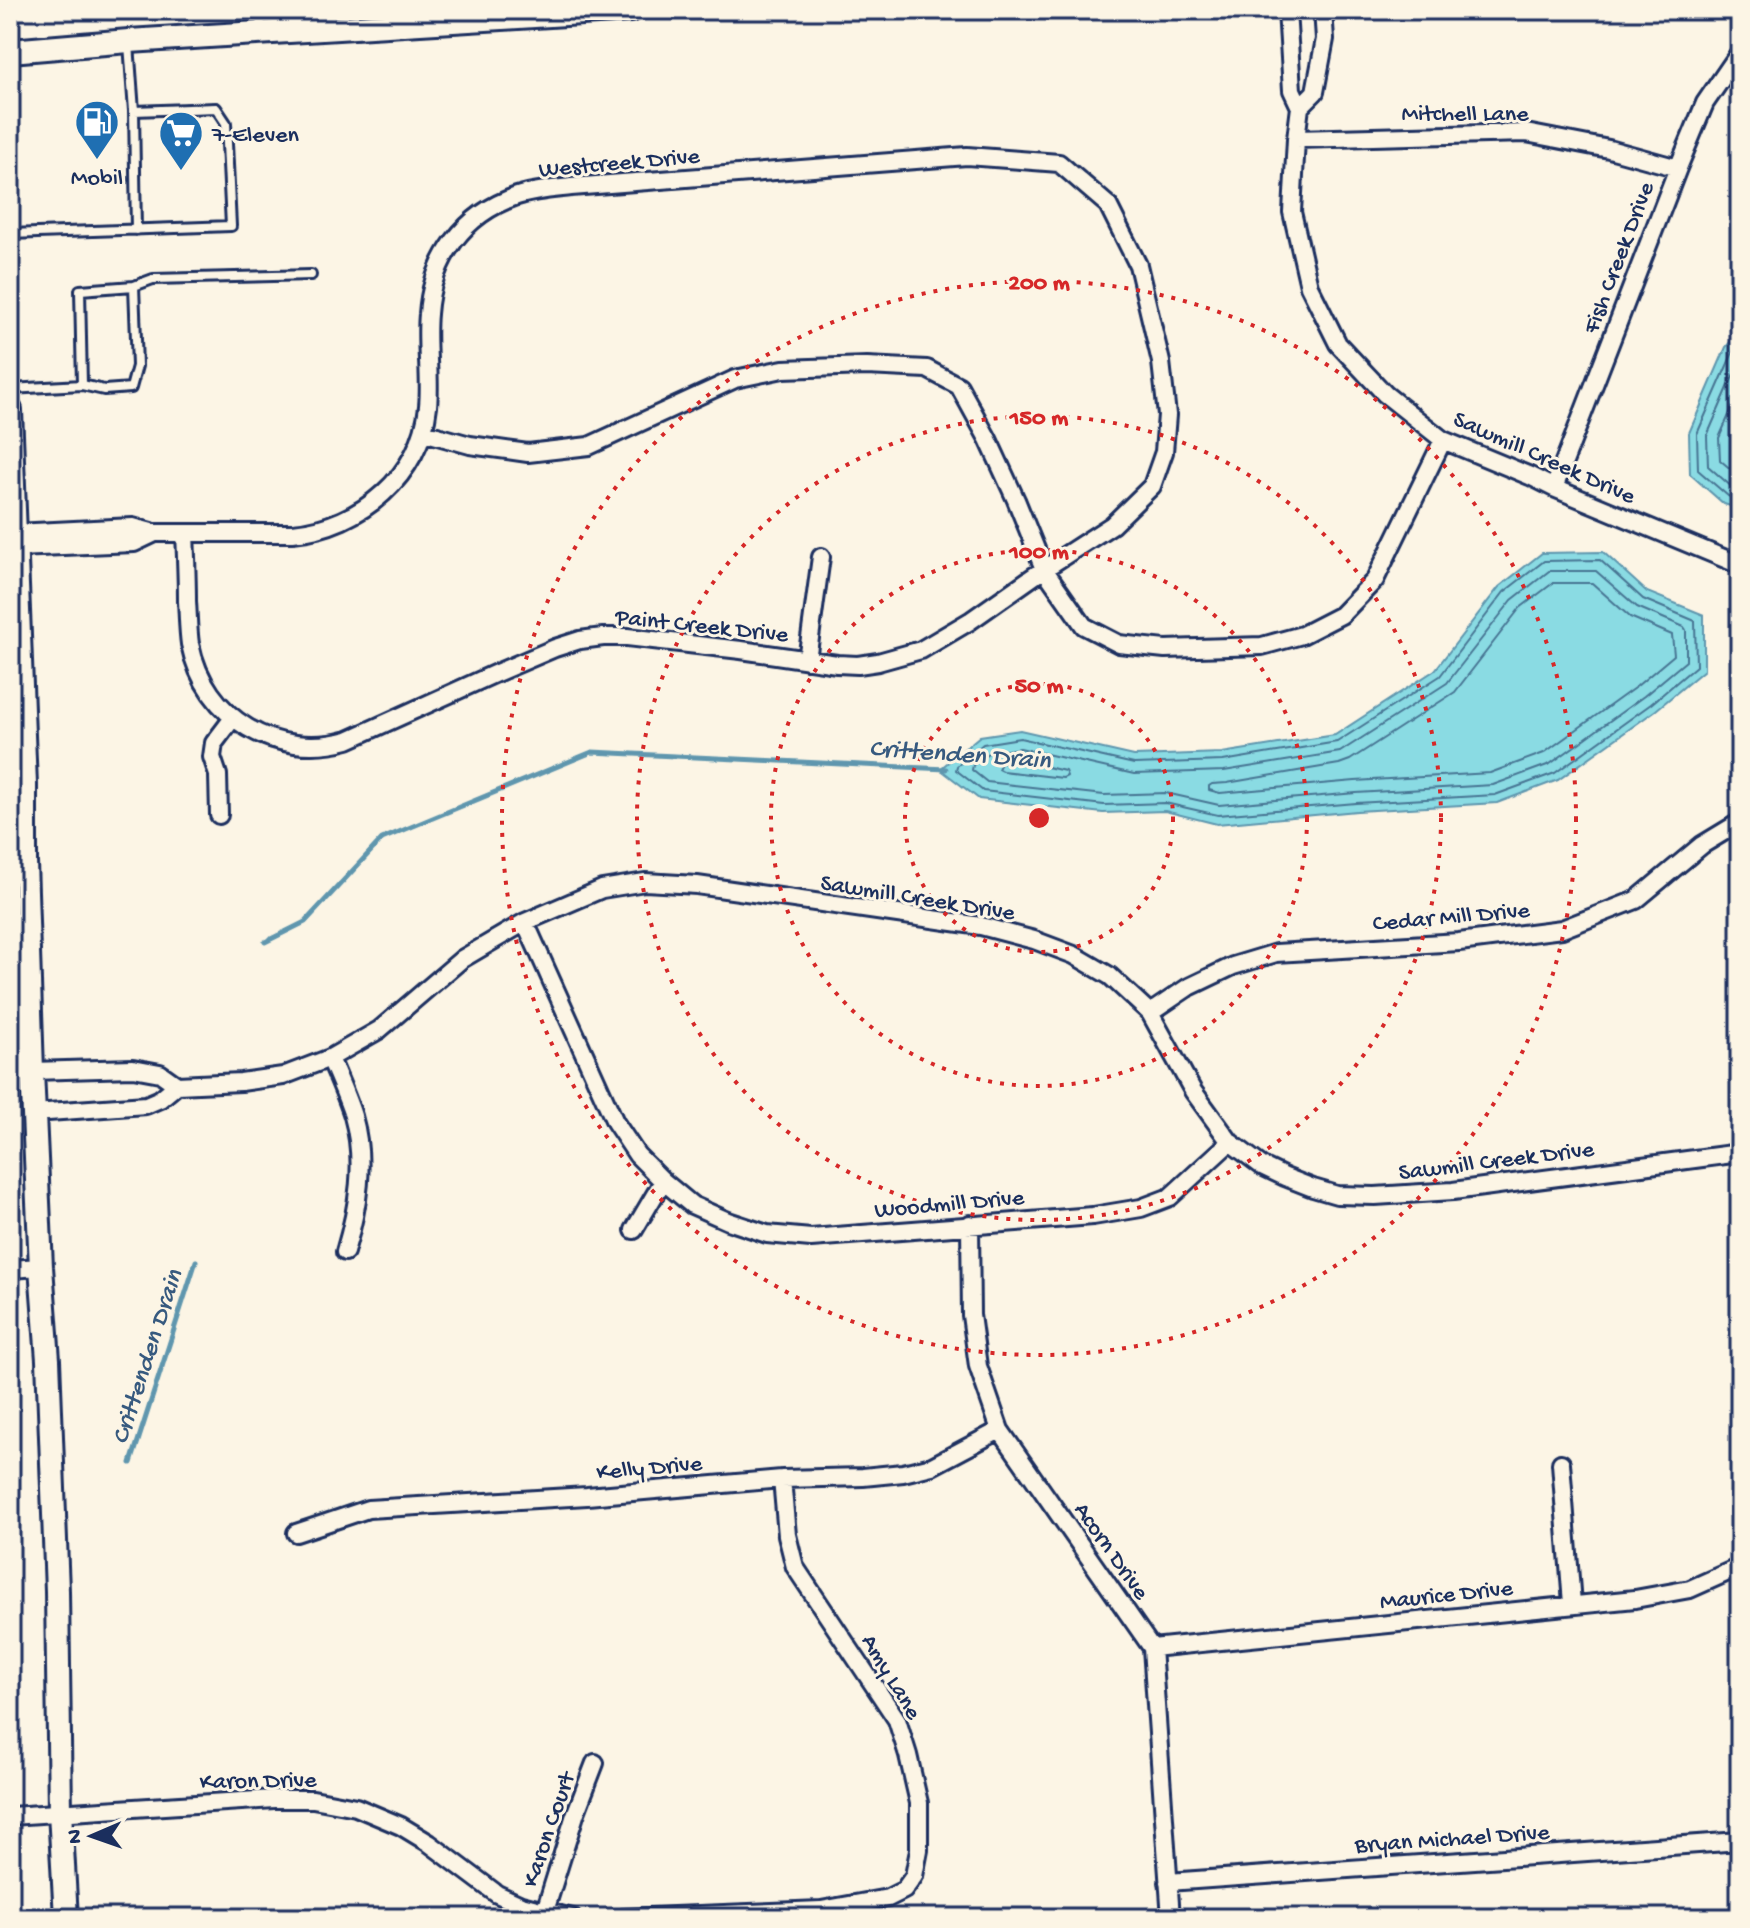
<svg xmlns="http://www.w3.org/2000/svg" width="1750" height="1928" viewBox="0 0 1750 1928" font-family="'Gochi Hand',sans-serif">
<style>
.water{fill:#8adbe3;stroke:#5e96ae;stroke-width:2}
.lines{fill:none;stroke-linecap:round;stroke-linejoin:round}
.shore{stroke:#477493;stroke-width:2}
.stream{stroke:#5e96ae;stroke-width:5}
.lane-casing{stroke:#1b2f5e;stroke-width:14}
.street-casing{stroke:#1b2f5e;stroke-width:22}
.secondary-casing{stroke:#1b2f5e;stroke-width:28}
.lane{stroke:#fcf5e5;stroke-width:8}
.street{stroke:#fcf5e5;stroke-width:16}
.secondary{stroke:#fcf5e5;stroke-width:22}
.ring{fill:none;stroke:#d62828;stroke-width:4;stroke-dasharray:4 8}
.labels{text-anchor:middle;stroke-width:6;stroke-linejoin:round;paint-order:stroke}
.street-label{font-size:24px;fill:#1b2f5e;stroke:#fcf5e5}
.poi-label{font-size:24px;fill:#1b2f5e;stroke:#fcf5e5;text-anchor:start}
.water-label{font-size:26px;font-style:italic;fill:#375a7f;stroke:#fcf5e5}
.centre{fill:#d62828;stroke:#fcf5e5;stroke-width:4}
.ring-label{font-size:24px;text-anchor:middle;font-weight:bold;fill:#d62828;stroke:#fcf5e5;stroke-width:6;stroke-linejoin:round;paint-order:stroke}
</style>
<rect width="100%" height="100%" fill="#fcf5e5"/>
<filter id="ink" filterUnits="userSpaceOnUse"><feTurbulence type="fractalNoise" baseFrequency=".0125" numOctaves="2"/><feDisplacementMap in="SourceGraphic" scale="16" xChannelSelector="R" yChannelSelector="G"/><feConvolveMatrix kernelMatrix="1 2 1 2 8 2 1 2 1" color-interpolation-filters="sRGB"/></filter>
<g filter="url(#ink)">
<path class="water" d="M1740,330V509L1724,504L1690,474L1689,433L1726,347Z
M1603,552L1647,592L1704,615V670L1656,710L1558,780L1497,803L1357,811L1217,824L1165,811L1103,813L979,799L940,769L980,736L1020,730L1134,756L1222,753L1335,735L1435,670L1499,587L1542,553Z"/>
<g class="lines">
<path class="shore" d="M1740,343L1733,352L1697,434L1698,470L1728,496L1740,501
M1740,360L1707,436L1708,466L1733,488L1740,490
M1740,390L1719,438L1720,460L1740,477
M1600,560L1643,599L1695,621L1696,666L1651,704L1555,773L1495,795L1356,803L1218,815L1165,803L1104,805L983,791L956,770L957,766L983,744L1020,738L1134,764L1223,761L1337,742L1440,676L1504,592L1544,561Z
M1549,571H1596L1637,607L1684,627L1686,630V661L1644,696L1550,764L1493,785L1356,793L1219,805L1166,793L1104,795L987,782L972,770L973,765L988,753L1020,748L1134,774L1224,771L1340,752L1447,683L1512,600Z
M1553,583H1592L1630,617L1672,635L1674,655L1637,686L1544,753L1490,773L1355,781L1220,793L1209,790V786L1212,784L1227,783L1339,764L1350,760L1455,692L1520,608Z
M1020,761L1065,771L1067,776L1063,778L1002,771L998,769L1001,763Z"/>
<path class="stream" d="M265,942L305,922L382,839L592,752L946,769
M131,1463L196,1261"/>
<g class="lane-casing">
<path id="lane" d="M260,10L261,29
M134,111L136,230
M10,234L231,226L226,123L216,108L134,111L129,44
M82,385L80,290L134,286
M10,389L82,385L104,390L131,388L137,366L134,286L153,279L311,275"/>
</g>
<g class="street-casing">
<path id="street" d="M1287,10L1292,90L1300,107L1296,139L1292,212L1309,286L1338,344L1385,394L1443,440L1530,476L1554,488L1740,565
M1300,107L1315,92L1325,39L1323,10
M1296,139L1526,133L1609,149L1678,168
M1554,488L1678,168L1705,103L1740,52
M15,533L133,527L155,533H293C361,527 421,475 428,406C431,376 425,345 428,314C432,258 464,214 517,196C535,190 553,189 571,187L967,156L1059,163L1108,205L1138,265L1161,362L1167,415L1164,452L1152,486L1112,525L1044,569L1084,626L1119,644L1165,649L1262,646L1302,635L1341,615L1375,580L1443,440
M185,533C186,556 187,578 187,601C188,615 188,630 190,644C205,719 276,760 348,740L494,674L555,648L580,640L603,637H627L741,650L837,664L858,665L878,662L921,650L970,621L1044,569L1016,500L988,439L959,386L927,369L867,366L783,369L735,379L589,446L528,453L470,445L423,432
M16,548L134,543L155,533
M807,660L821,557
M219,815L218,775L212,757L214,743L233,718
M525,922L615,1122L637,1155L663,1181L692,1205L728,1221L767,1234L811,1238L1093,1216L1141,1208L1170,1197L1230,1142
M1150,1013L1187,988L1233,966L1276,953L1459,942L1562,929L1636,900L1702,845L1740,822
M330,1058C338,1077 347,1097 353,1116C366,1162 358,1208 345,1252
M32,1071L133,1068L160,1073L177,1085L241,1082L283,1076L330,1058L379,1030L462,959L525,922L602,889L645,882L697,885L981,926L1034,940L1074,955L1110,976L1150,1013L1193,1091L1230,1142L1262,1166L1285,1177L1313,1188L1337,1195L1375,1196L1453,1191L1740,1153
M34,1113L146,1105L160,1099L177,1085
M970,1224L971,1315L978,1366L1000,1430L1152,1648L1171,1918
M634,1230L663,1181
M10,1269L41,1267
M1561,1463L1572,1604
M296,1533L368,1509L587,1496L782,1479L863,1477L903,1473L932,1466L1000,1430
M1152,1648L1635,1599L1690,1589L1737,1568L1740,1565
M10,1816L274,1799H313L356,1807L401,1826L429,1843L497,1894L521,1905L572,1918
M1168,1882L1740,1841
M545,1911L575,1815L595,1763
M624,1918L821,1910L888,1898L904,1890L914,1876L919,1850V1803L908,1755L897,1720L795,1567L787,1535L782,1479"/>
</g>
<g class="secondary-casing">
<path id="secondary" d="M10,51L129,41L630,10
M10,410L25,785V862L32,1071L41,1267L48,1360L57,1591L60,1812L66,1918"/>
</g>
<use href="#lane" class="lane"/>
<use href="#street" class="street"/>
<use href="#secondary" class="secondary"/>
</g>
</g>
<g class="ring">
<circle cx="1039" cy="818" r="134"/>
<circle cx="1039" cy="818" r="268"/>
<circle cx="1039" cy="818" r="402"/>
<circle cx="1039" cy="818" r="537"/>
</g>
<defs>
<g id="fuel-pin" transform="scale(2.3)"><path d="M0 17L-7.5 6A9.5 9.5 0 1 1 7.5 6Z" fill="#1f6fb2" stroke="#fcf5e5"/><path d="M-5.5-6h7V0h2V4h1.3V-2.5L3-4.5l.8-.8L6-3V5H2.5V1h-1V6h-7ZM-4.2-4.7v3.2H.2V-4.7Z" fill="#fff"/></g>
<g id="supermarket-pin" transform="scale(2.3)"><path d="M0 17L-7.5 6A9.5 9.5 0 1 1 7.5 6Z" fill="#1f6fb2" stroke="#fcf5e5"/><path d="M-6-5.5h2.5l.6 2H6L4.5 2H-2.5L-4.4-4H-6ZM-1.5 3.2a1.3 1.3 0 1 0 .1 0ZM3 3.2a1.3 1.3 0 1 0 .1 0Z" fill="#fff"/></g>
</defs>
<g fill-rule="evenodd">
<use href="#fuel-pin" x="97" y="122"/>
<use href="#supermarket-pin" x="181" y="133"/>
</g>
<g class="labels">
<g class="street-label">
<text x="1465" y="120">Mitchell Lane</text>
<text transform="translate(619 161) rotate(-5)" y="8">Westcreek Drive</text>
<text transform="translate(1617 257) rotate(-69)" y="8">Fish Creek Drive</text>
<text transform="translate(1545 456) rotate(24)" y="8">Sawmill Creek Drive</text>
<text transform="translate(702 624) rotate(6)" y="8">Paint Creek Drive</text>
<text transform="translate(918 896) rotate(9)" y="8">Sawmill Creek Drive</text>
<text transform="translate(1451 915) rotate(-5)" y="8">Cedar Mill Drive</text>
<text transform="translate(1496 1159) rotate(-7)" y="8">Sawmill Creek Drive</text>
<text transform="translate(949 1202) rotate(-5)" y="8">Woodmill Drive</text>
<text transform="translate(649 1466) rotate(-5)" y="8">Kelly Drive</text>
<text transform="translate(1113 1550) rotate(55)" y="8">Acorn Drive</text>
<text transform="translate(1446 1593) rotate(-6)" y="8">Maurice Drive</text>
<text transform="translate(893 1676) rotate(59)" y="8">Amy Lane</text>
<text transform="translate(258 1779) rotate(-1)" y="8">Karon Drive</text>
<text transform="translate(547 1829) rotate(-71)" y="8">Karon Court</text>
<text transform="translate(1452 1837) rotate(-4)" y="8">Bryan Michael Drive</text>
</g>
<g class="poi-label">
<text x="212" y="141">7-Eleven</text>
<text x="97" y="184" text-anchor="middle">Mobil</text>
</g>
<g class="water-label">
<text transform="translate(960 752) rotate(4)" y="9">Crittenden Drain</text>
<text transform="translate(145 1356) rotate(-72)" y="9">Crittenden Drain</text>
</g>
</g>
<circle cx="1039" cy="818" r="12" class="centre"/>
<g class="ring-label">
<text x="1039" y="289">200 m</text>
<text x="1039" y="424">150 m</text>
<text x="1039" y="558">100 m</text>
<text x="1039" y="692">50 m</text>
</g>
<rect width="1750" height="1928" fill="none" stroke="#fcf5e5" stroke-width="40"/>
<rect x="20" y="20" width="1710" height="1888" fill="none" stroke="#1b2f5e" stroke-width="3" filter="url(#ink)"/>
<g transform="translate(92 1836) rotate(268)" stroke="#fcf5e5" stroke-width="6" paint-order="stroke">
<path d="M0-6L14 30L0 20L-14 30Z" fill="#1b2f5e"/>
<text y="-12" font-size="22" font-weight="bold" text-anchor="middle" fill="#1b2f5e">N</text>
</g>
</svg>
